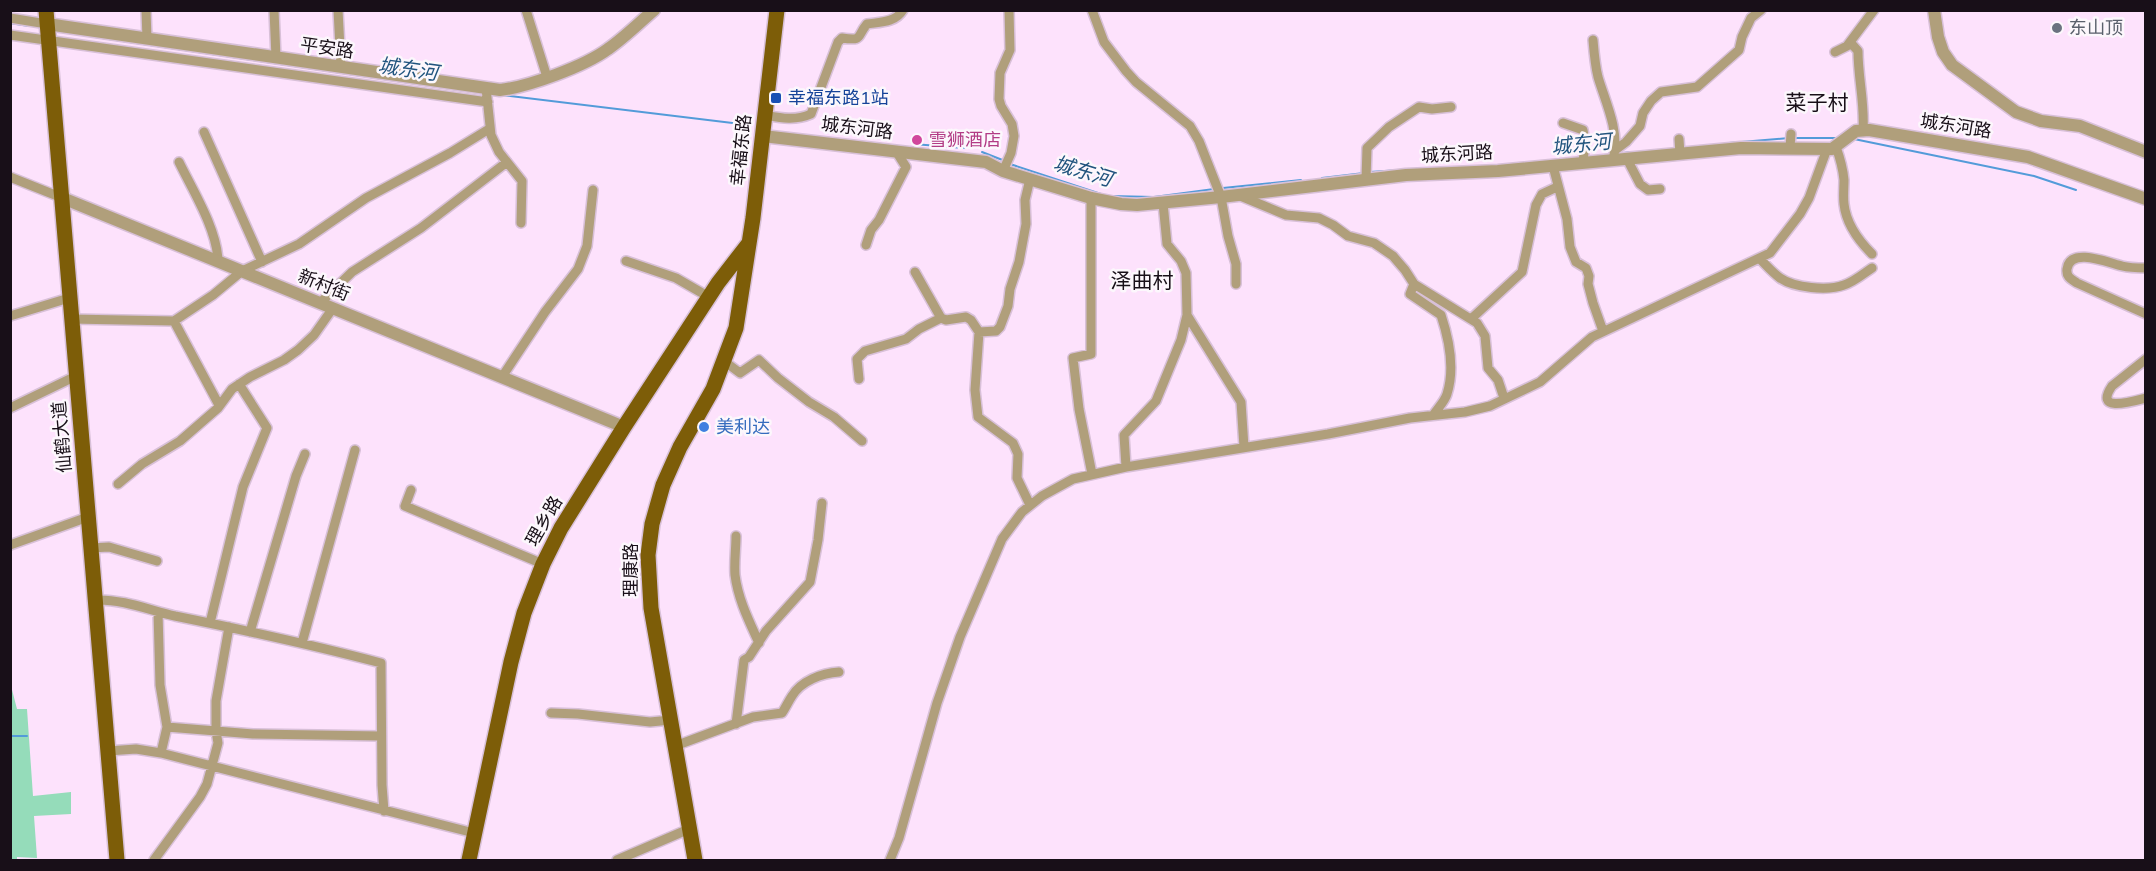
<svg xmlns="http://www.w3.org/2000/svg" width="2156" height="871" viewBox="0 0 2156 871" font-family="Mulish,'Noto Sans SC',sans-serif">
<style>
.green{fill:#95dcba}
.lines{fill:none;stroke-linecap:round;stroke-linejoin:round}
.stream{stroke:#539bd9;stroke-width:2}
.minor-casing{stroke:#d8c0d8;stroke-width:12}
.tertiary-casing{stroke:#d8c0d8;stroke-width:15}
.primary-casing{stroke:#d8c0d8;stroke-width:18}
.minor{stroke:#b09f7b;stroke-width:9}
.tertiary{stroke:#b09f7b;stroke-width:12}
.primary{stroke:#7d5d08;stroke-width:15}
.worship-dot{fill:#6b7280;stroke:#fcf7fc;stroke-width:2}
.transit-dot{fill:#1a4fb4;stroke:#fcf7fc;stroke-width:2}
.hotel-dot{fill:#d1479c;stroke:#fcf7fc;stroke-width:2}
.shop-dot{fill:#3f7fe0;stroke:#fcf7fc;stroke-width:2}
.labels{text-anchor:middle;stroke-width:5;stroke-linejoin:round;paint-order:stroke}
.worship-label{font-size:18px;fill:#5b616d;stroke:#fcf7fc;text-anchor:start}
.street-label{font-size:18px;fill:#180f18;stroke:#fcf7fc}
.transit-label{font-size:18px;fill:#164399;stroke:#fcf7fc;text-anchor:start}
.hotel-label{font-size:18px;fill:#b23c85;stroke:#fcf7fc;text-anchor:start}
.shop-label{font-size:18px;fill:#366cbe;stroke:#fcf7fc;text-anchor:start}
.water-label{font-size:20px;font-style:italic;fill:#21547e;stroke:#fcf7fc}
.quarter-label{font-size:21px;fill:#180f18;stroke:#fcf7fc}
</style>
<rect width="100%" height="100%" fill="#fde2fc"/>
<path class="green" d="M10,682L17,709H27L33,796L71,792V814L34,816L37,858L17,857V860H10Z"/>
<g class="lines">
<path class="stream" d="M10,23L29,26
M95,37L466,91
M501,95L749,125
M1794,138H1840
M1854,139L2034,176L2076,190
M1729,143L1789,138
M913,144L964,148
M982,152L1005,161
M1618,154L1630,152
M1010,164L1104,195
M1421,168H1442
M1370,172L1400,170
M1322,178L1364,173
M1223,188L1301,180
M1110,196L1154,197L1214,189
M10,736H27"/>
<g class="minor-casing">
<path id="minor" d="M146,10L147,39
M274,10L276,58
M338,10L341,67
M526,10L547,77
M1092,10L1104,42L1126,71L1136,82L1190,126L1199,141L1221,197L1228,236L1236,264V284
M10,18L47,24
M10,35L488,102
M1593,40C1594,52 1595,65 1598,77C1605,101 1619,129 1614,155
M1850,42L1858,51C1858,78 1865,104 1863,131
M1835,52L1847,46L1874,10
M486,88L491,135L499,152L522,181L521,223
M765,115C781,118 795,121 811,114L838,42L842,38C864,41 856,37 867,24C880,22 895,23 903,10
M1563,123L1583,130L1585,141L1583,163
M204,132L262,262
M1679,139L1680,154
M1790,147L1791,134
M1836,147C1840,158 1843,169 1844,180C1844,188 1843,196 1844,204C1846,223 1859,241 1872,254
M1614,151L1626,142L1640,126L1643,113L1651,101L1661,92L1697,87L1739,50L1742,37L1751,18L1761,10
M1627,159L1640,184L1648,190L1660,189
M179,162C193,191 217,229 218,261
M1553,166L1567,219L1570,247L1576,262L1586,268L1589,276L1588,284L1593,303L1603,331
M1003,171L1011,153L1014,136L1012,124L1001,106L999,99L1000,73L1010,50L1009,10
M10,177L60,197
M1030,179L1025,200L1026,224L1019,262L1010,289L1008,306L1000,327L996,331L979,332L975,390L978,417L1013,443L1018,454L1017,478L1030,505
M1366,179L1367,148L1389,127L1419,107L1432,109L1451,107
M1238,195L1286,215L1319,218L1333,225L1348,236L1374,243L1393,256L1405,270L1414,284L1477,323L1485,336L1488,368L1498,380L1504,398
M1091,198V354L1073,358L1079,409L1092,474
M866,245L871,230L879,220L906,167L896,151
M1760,259C1766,265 1773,273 1780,278C1794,288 1828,291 1844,285C1854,282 1863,274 1872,268
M626,261L676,278L709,297
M2146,268C2137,268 2130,268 2122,266C2109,263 2070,246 2067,269C2066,277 2071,279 2077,283L2146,314
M915,272L941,318L946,320L966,317L971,320L979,332
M1414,284L1410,294L1441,315C1449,339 1455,369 1447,394C1445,401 1438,408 1434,414
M320,303L352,272L421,228L507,162
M1187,315L1241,402L1244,447
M10,316L69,298
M71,319L174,321L213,295L242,271L299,244L366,198L450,153L489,129
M1471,319L1522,272L1536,205L1542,194L1557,187
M174,321L219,405
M2146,359L2112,386C2093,414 2134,401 2146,398
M724,361L740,373L759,360L778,378L809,402L834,417L862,441
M502,377L545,312L578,269L587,246L593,190
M859,379L857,359L865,351L906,339L919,329L941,318
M10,408L76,376
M1126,467L1124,435L1156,401L1181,340L1187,315L1186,273L1181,261L1167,244L1163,203
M118,484L142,464L180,441L218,408L232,389L250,377L284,360L298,350L314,335L333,308
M411,490L405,506L543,564
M736,536C736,548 734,562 735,575C738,599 749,621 759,643
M10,545L88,517
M91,548L109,547L157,561
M95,600C123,599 149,610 175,616C244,630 313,645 381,663L382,785L384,811
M158,612L160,685L167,727L161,753
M210,623L243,487L267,428L239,384
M250,632L296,476L305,454
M302,643L355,450
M551,713L578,714L650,722L671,720
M736,724L744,660L749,657L766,631L810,582L818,540L822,503
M167,727L253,734L381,736
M675,746L753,717L782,713C786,707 788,702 792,696C801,681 822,673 839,672
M108,751L136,749L161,753L474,833
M154,860L200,797L207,784L218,743L216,731V701L229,627
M617,860L689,829
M890,860L899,838L937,703L960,637L1002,539L1022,512L1042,496L1073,479L1126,467L1328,434L1410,418L1465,412L1490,406L1540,382L1592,337L1770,253L1800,214L1809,198L1827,149"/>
</g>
<g class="tertiary-casing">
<path id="tertiary" d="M1934,10L1938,37L1943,52L1952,65L2016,112L2041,121L2080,126L2146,152
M47,24L500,90C528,87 585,66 608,49C624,38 639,23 654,10
M763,136L986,162L1003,171L1091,198L1121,204L1137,205L1221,197L1406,175L1498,171L1741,148L1832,149L1856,131L1869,130L2028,157L2146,199
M60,197L624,427"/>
</g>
<g class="primary-casing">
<path id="primary" d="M46,10L117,860
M469,860L511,662L524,613L543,564L561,528L624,427L718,283L749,243
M695,860L651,608L648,555L652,524L663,485L680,447L713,389L736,328L753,218L777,10"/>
</g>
<use href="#minor" class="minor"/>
<use href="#tertiary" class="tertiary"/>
<use href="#primary" class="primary"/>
</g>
<circle class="worship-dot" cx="2057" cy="28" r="6"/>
<rect class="transit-dot" x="770" y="92" width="12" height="12" rx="3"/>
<circle class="hotel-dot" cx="917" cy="140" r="6"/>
<circle class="shop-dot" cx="704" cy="427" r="6"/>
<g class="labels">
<g class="worship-label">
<text x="2069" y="34">东山顶</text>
</g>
<g class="street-label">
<text transform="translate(327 48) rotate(8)" y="6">平安路</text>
<text transform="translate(1956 126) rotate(9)" y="6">城东河路</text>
<text transform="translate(857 128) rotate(7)" y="6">城东河路</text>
<text transform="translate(741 150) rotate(-84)" y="6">幸福东路</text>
<text transform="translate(1457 154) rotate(-3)" y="6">城东河路</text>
<text transform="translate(324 285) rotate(22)" y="6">新村街</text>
<text transform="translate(62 437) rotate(-95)" y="6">仙鹤大道</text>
<text transform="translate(544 521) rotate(-60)" y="6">理乡路</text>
<text transform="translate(631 570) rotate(-90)" y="6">理康路</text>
</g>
<g class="transit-label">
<text x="788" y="104">幸福东路1站</text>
</g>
<g class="hotel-label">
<text x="929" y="146">雪狮酒店</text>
</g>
<g class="shop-label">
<text x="716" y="433">美利达</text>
</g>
<g class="water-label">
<text transform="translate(408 69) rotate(8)" y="7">城东河</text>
<text transform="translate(1581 144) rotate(-6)" y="7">城东河</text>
<text transform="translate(1083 171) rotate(17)" y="7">城东河</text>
</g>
<g class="quarter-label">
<text x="1817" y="110">菜子村</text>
<text x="1142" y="288">泽曲村</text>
</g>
</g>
<rect width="2156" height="871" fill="none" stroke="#180f18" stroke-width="24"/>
</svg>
